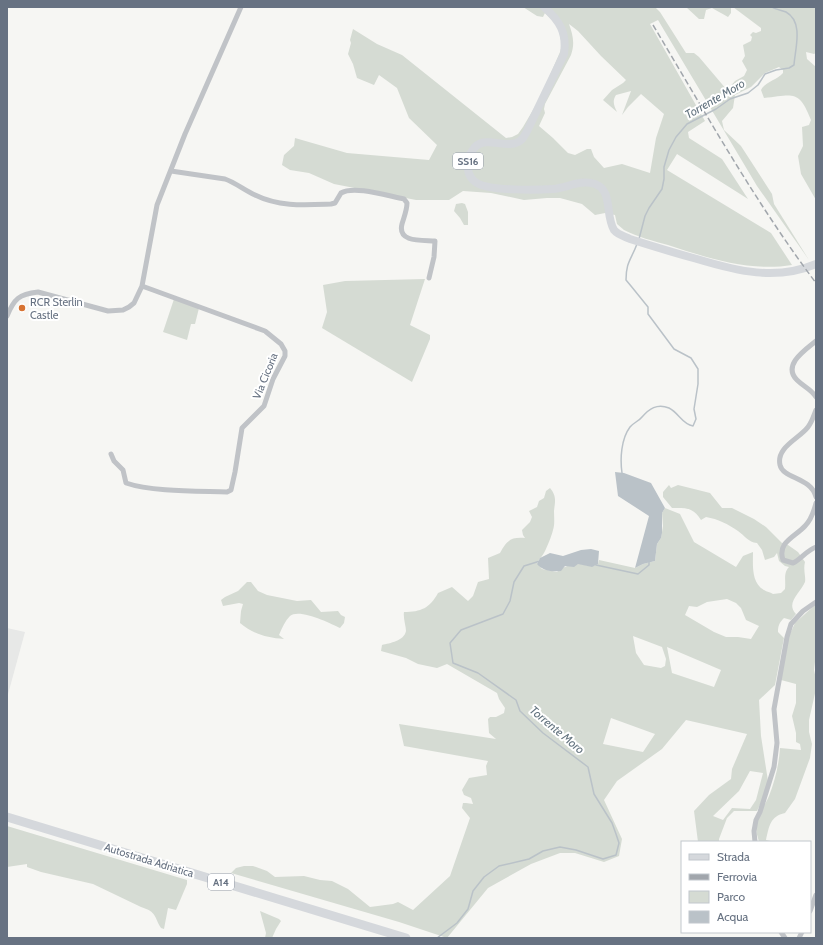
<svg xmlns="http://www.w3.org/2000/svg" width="823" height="945" viewBox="0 0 823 945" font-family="Cabin,sans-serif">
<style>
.built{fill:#e7e8e7}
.green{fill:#d5dbd3;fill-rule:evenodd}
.water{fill:#bac2c8}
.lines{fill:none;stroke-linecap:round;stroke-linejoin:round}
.stream{stroke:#bac2c8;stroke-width:1.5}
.street{stroke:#c0c3c7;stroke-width:5}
.primary{stroke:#d5d8dc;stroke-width:8}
.highway{stroke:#d5d8dc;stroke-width:9}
.rail{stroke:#a1a6ac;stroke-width:1.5;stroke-dasharray:6 3;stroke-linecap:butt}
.poi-dot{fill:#d77332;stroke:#fff;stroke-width:1.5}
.labels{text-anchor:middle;stroke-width:4;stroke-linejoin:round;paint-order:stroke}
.shield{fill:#fff;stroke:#959ca8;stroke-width:1}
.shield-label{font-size:10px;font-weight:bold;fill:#677282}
.poi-label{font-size:11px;fill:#677282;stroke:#fff;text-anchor:start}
.street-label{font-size:11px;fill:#677282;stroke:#fff}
.water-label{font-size:12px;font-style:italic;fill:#63737f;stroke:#fff}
</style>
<rect width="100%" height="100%" fill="#f6f6f3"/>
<path class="built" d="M7,628L25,632L7,698Z"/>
<path class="green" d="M523,7H655L660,12L686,53H694L699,57L727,90L735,81L744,76L747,70L742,61L745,56L743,45L751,41L752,37L750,35L753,32L756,33L761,31V28L733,7H816V53L814,54L806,52L807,59L816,67V200L801,174L798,156L803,146L802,127L809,125L811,120C799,89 793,95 764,98L761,90C765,82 777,80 783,73V70L779,67L765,73L751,87L735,95L733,108L722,121L724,130L741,146L772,194L774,204L809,260L757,186L658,20L650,24L705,121L688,132L689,138L722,159L748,199L677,154L667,170L771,233L792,265C750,272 708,258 668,245C653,241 638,237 624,230L617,224L615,215L605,213L595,215L582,204L560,198H547L524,200L491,193L463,191L449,200H416L334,184L309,173L290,170L282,165L284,155L294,146L295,138L347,153L429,160L437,145L409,118L397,88L379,75L374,85L357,78L353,64L348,54L351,43L350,40L353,29L377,44L402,55L506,138L512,137L518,134L523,127L540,98L560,52L562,45L558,26L545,13L543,17L537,16ZM569,24L578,31L601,56L626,80L623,83L612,90L603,100L617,112C614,106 612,101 616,95L631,91L622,115L628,107L641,94L664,114L656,138L650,173L622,164L604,168L594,157L591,149H587L575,155L568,153L553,138L539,126L545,113L544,109L545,104L571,55C575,44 573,35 569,24Z
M686,7H731V13L728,17C723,14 717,11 712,8L706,10L704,19H699Z
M462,203L465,204L468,212V225H464L460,218L454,211L456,204Z
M425,279L410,325L430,335V339L412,382L322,328L327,312L323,285L345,281Z
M174,299L199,308L195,324H191L187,340L163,332Z
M669,485L671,488L678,485L710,493L722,508H732L754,519L766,527L783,544L788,545L798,552L805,562C803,570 806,577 805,582C801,592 785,603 796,614L791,620L784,618C779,623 778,626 778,632L784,638L775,685L759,700L761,736L768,781L761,803L757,811H734L727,818L719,839V842H698L694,811L709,795L731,779L732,769L747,734L686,720L662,749L617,781L604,800L622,839L619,856L604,862L575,853H560L531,864L488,888L447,938L399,922L231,873L236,868L244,866H253L267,871L275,877L304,876L320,880L332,881L348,889L370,907L393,904L398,902L413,910L450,876L470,818L462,808L463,803H466L473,804L471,798L464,795L462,790L469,778L487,775L486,766L488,761L404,746L399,724L496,739L489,733L488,719L490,717H496L504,713L505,708L499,699L497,693L447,664L437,668L418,664L406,658L381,651L382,645C390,643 404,641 406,631C406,626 403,618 404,612C421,612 430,608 438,593L452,587L468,601L473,596L478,582L489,579L488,558L500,553C507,540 511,537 525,538L523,535L522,530L530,522L532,517L529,511L537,507L539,501L544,498L546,491L550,488C557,496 555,502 554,511C554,518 555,524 553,530C552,535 545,553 542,556C540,559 539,559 537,563L542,569L557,572C563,567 570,564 578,564C588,564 588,569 598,564L599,560L635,568L643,564L655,561L657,544L661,538L663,526L662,513L665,508L680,514L694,542L736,567L743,556L753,552C753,565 751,583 764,590C767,592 770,592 773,594L781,593L785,589C786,581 783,573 789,567L785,566L779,561L777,553L774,557L765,560L762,550L757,543C748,542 745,536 738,531C728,524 718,519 706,517L701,520C693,507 686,508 672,508L663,497V492ZM727,599L736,603L741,608L746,620L759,626L751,639L738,637H726L714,632L685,615L689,606L697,607L707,602ZM633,636L662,647L666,659L665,666L661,668L644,665L636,653ZM667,647L721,670L714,687L672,673ZM611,718L655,734L643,752L603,744ZM750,771L763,773L756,800L750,809L732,808L723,820L713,816L739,791Z
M247,582H251L258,591L267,595L297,601L311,600L321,612L338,611L341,615L345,617L344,623L340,628C330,623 299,608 290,616C285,621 282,628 279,635L284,639C267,638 253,634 240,623L241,611L243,604L239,603L223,606L221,600L225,597L238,591Z
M816,604V654L814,670L816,679V689L809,720V732L812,744L810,758L795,799L785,813C770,816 769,827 766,840L775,842H759C758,837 756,833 756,827C756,816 765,806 769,796C775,781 779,764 780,748L801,750L800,744L796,742V733L792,716L796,703V684L781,680L789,636L795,623Z
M7,826L187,880V884L176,910L168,908L164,929L161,928C154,917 157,912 141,907L93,884L41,872L27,867V864L7,867Z
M260,911L279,919L281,921L276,929L272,938H265L266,933Z"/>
<path class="water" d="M615,472L624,473L651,483L665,508L662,513V533L661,538L657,544L655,561L643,564L635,568L649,516L618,496Z
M591,549L599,551L598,564L592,567L578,564L574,567L565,566L561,571C552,572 543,571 537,564L540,558L550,553L563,556L581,550Z"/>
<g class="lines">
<path class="stream" d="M639,239L645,216L649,208L662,189L664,179V167L669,150L676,137L687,124L716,109L730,99L748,93L758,85L765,74L776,70L789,68L794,65C795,49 804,22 786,12C782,10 776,10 772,7
M622,473C620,459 621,439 630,427C633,423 639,421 642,417C649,409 657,403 669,408C679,413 682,424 693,426L696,419L694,409L698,384V369L691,358L674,349L648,314V307L631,286L626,280C626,262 631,260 637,244
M596,565L638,574L649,565V562
M437,938L457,923L468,909L473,891L484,877L499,866L529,859L543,851L560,847L576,850L603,859L616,855L619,843L616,834L612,823L594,794L588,767L543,733L520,711L516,700L478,673L453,663L450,643L461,630L503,614L510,601L514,582L524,566L540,561"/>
<path class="street" d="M171,171L225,179C236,183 244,190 255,195C279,207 305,205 331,204L335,203L341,193C354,185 388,196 404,199L407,203C407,210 404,217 402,224C397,243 423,240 435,241L434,257L429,278
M7,316C14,299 19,294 38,292L108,311L123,310L129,307L134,303L142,286L157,205L185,134L241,7
M816,341C805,350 782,365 797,380C804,387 811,389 816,397
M816,410C814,415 812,422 808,427C799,439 776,447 780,465C783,479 811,477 816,497
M111,454L114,461L123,470L126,483C152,492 198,491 227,492L231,490L235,472L242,428L264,406L273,379L285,356V351L281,344L265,331L142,286
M816,503C814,511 811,520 805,526C795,537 777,542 783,560L793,563C801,559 806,551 816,547
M755,842L754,831L756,820L760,812L774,767L777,743L774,709L787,637L791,624L803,611L816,602
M810,911L816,895
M781,932L785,938
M799,938L802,932"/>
<path class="primary" d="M544,7C560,21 567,33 564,54L528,129C526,133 524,138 520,141C505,151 483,132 472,151C465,161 466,177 477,183C489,191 538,190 553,189C567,188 580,179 595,184C613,190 605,216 614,230C618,235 624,236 630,239C652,246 675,253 697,259C737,271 776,281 816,264"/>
<path class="highway" d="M7,817L406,938"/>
<path class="rail" d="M653,25C705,112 755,202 816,283"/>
</g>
<circle class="poi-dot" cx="22" cy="308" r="4"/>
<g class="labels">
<g class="shield">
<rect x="453" y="153" width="30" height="16" rx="3"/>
<rect x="208" y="874" width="26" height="16" rx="3"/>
</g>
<g class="shield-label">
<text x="468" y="165">SS16</text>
<text x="221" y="886">A14</text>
</g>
<g class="poi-label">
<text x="30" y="306">RCR Sterlin<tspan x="30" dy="13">Castle</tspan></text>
</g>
<g class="street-label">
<text transform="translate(265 376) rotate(-68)" y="4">Via Cicoria</text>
<text transform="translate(149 860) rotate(17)" y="4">Autostrada Adriatica</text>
</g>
<g class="water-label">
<text transform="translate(715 99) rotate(-30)" y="4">Torrente Moro</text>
<text transform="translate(557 730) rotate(40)" y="4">Torrente Moro</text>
</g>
</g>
<rect width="823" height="945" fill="none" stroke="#677282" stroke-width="16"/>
<rect x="681" y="841" width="130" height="92" fill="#ffffff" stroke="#c2c7cd"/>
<rect x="689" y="854" width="20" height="6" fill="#d5d8dc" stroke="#c2c7cd"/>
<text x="717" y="861" font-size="12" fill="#677282">Strada</text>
<rect x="689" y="874" width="20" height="6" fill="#a1a6ac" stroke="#c2c7cd"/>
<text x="717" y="881" font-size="12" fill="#677282">Ferrovia</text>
<rect x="689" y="891" width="20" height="12" fill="#d5dbd3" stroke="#c2c7cd"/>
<text x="717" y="901" font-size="12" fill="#677282">Parco</text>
<rect x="689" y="911" width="20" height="12" fill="#bac2c8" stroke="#c2c7cd"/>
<text x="717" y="921" font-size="12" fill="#677282">Acqua</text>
</svg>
